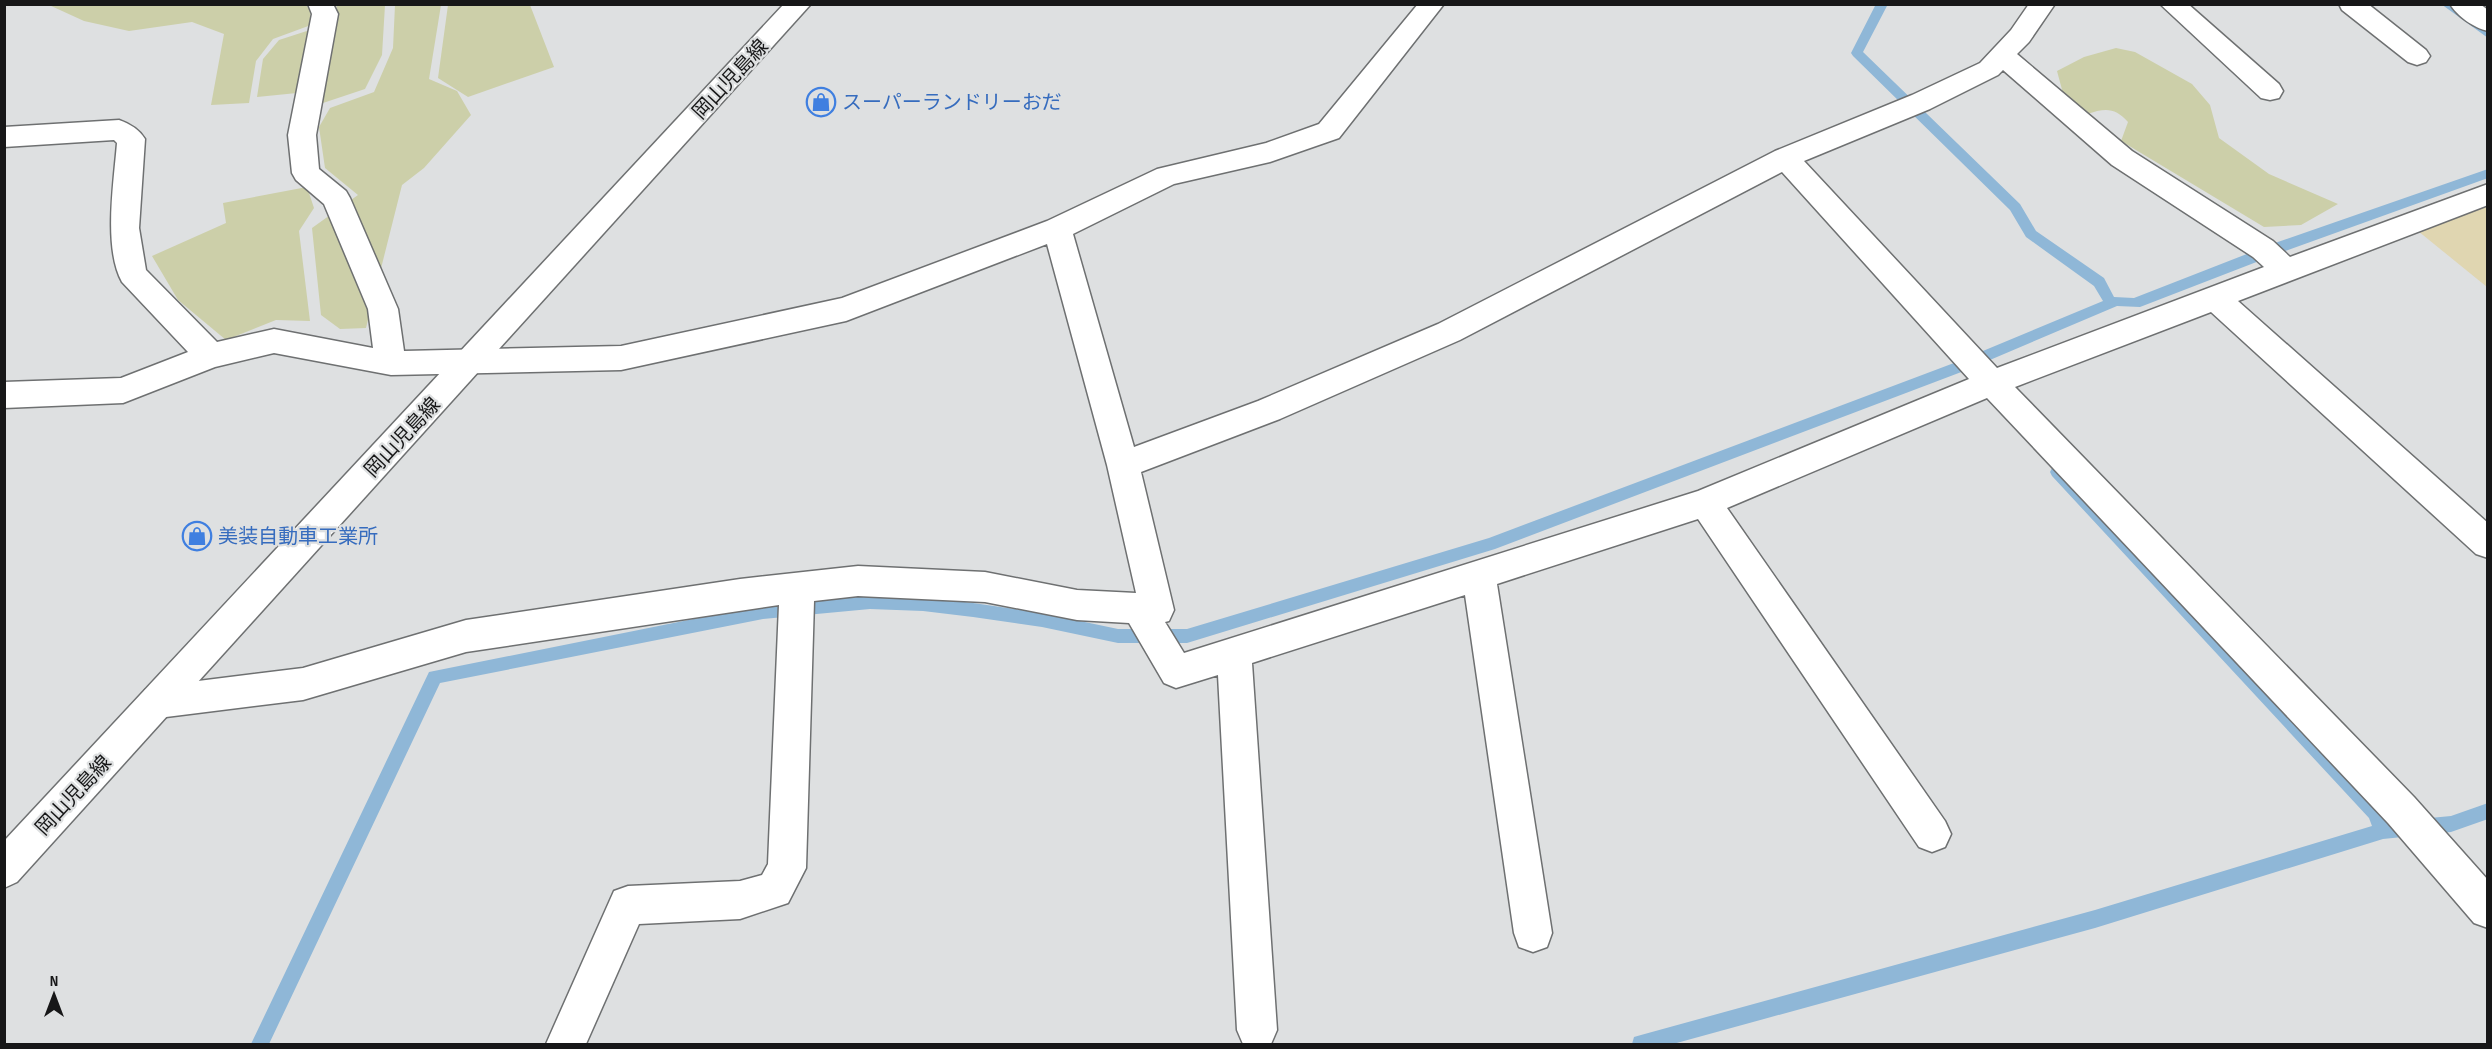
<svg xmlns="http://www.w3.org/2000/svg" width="2492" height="1049" viewBox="0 0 2492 1049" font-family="'Sofia Sans Condensed','Noto Sans JP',sans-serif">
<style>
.green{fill:#cccfa9}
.sand{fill:#e0d6b1}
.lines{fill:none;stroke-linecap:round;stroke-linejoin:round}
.stream{fill:#8fb7d7;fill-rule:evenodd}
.street-casing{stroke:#6e7071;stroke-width:3}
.primary-casing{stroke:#6e7071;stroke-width:3}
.street{fill:#fff;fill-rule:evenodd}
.primary{fill:#fff;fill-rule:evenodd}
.labels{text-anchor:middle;stroke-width:4.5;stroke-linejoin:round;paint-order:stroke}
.street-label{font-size:20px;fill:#171718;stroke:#dee0e1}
.shop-label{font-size:20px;fill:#366cbe;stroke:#dee0e1;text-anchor:start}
</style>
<rect width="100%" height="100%" fill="#dee0e1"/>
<path class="green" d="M49,5H306L310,10L311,25L273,39L256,61L249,103L211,105L224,34L192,22L129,31L84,21Z
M336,5H385L382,55L365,89L320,104L337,8Z
M395,5H441L429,79L457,91L471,115L424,168L402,185L366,328L340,329L321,315L312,228L358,195L325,168L319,127L330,108L374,92L393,48Z
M448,5H530L554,67L468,97L438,78Z
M316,28L297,93L257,97L263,59L279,40Z
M2116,48L2135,52L2192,84L2210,105L2219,138L2269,174L2338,204L2301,225L2264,227L2121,141L2128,122C2115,107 2105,108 2087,114L2064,97L2057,71L2084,57Z
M307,187L314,208L299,231L310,321L276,320L226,340L178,300L152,256L226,223L223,203Z"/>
<path class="sand" d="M2487,207V287L2418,231Z"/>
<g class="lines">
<path class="stream" d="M1876,4H1888L1863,52L2020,204L2036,231L2104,278L2114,297L2134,298L2275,243L2488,169V178L2285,251L2140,307L2117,306L1964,371L1495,549L1187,643H1118L1042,627L973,617L923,611L870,609L763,619L440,683L269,1044H251L429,672L763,605L870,595L923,597L973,603L1042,613L1118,629H1187L1489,538L1954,363L2103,301L2094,286L2026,237L2010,210L1853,56L1851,53Z
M2441,4H2455L2488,28V38Z
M2057,466L2062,468L2381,806L2388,822L2451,816L2488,803V819L2451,832L2383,839L2095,928L1673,1044H1632L1634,1037L1641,1035L2095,910L2372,826L2369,818L2052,476L2050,472L2052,468Z"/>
<g class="street-casing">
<path id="street" d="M308,4H333L338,14L316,135L319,169L346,191L350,198L398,309L404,351L621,346L842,298L1047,221L1157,169L1266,143L1319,124L1418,4H1444L1339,138L1270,162L1174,184L1073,234L1134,447L1258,401L1438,324L1775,151L1912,95L1980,63L2011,30L2029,4H2055L2029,42L2017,54L2132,151L2273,241L2290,257L2488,184V205L2238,301L2488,523V558L2476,554L2211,312L2015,387L2414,797L2488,880V928L2474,923L2388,823L1987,398L1727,508L1945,821L1951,834L1945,847L1932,852L1919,847L1698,519L1497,584L1552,933L1547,947L1533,952L1519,947L1514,933L1465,595L1252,663L1277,1030L1271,1044H1243L1237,1030L1218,675L1176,688L1164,683L1129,623L1077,620L985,602L858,596L814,601L806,868L788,903L740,919L639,924L586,1044H546L614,891L628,886L740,881L762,875L768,864L779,605L466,652L303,700L158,718L145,714L140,702L145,690L158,686L303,668L466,620L740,579L858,566L985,572L1077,590L1136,593L1107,465L1047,244L846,321L621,370L391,375L274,353L215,367L123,403L4,408V382L121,378L188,352L122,282C103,248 114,181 117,143L114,140L4,147V127L119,120C130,124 139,129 145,139L139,228L146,270L217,342L274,329L373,348L368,309L324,204L296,180L292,173L288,135L312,14ZM2003,70L2112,165L2253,257L2264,267L1997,368L1804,161L1930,109L1998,75ZM1782,172L1969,379L1698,491L1184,653L1165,622L1169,621L1174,610L1141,472L1280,419L1460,340Z
M2160,4H2188L2279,84L2283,91L2279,98L2270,100L2261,98Z
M2339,4H2368L2426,50L2430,56L2426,62L2417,65L2408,62L2342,10Z
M2450,4H2480L2488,10V31C2474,28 2457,16 2450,4Z"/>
</g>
<g class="primary-casing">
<path id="primary" d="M784,4H811L17,882L4,888V841Z"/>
</g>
<use href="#street" class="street"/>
<use href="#primary" class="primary"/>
</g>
<defs>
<g id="shop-ring" transform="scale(1.5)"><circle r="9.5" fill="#dee0e1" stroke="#3f7fe0" stroke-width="1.5"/><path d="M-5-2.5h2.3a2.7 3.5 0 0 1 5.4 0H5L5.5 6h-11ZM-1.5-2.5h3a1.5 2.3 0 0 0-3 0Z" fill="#3f7fe0"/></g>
</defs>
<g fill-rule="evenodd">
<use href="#shop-ring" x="821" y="102"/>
<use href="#shop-ring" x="197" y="536"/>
</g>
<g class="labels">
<g class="street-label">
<text transform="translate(730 79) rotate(-47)" y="7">岡山児島線</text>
<text transform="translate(402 437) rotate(-47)" y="7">岡山児島線</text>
<text transform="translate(73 795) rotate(-47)" y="7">岡山児島線</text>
</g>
<g class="shop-label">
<text x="842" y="109">スーパーランドリーおだ</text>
<text x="218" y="543">美装自動車工業所</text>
</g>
</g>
<rect width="2492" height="1049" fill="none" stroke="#171718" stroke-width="12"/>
<g transform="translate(54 995)" stroke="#dee0e1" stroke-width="4.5" paint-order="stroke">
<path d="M0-4.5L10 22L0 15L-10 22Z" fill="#171718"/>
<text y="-9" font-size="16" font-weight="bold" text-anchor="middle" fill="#171718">N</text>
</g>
</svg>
